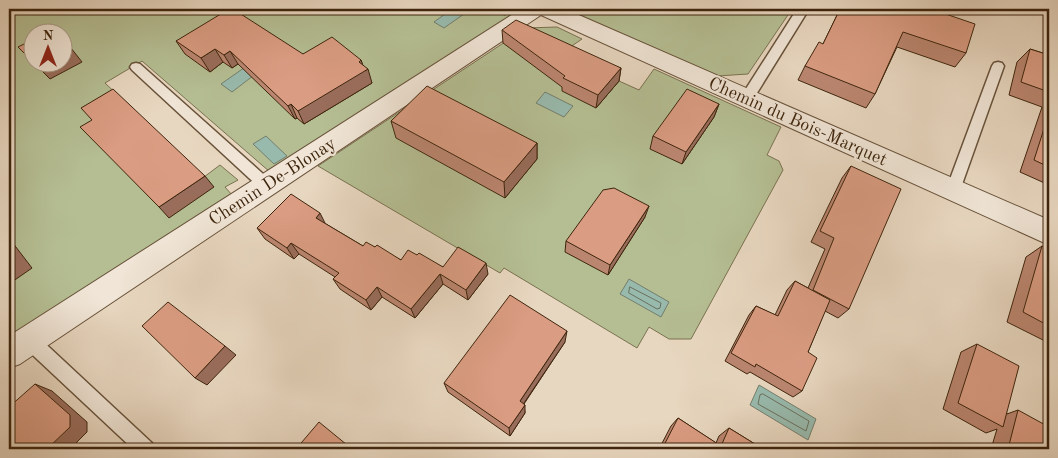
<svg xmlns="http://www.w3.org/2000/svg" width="1058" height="458" viewBox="0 0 1058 458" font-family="'Old Standard TT',serif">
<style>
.green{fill:#b5be93;stroke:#7a7250;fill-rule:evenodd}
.water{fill:#98baad;stroke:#747e6d}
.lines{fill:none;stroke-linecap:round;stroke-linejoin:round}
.shore{stroke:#6b705d;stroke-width:1}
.service-casing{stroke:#68523a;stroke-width:3}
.minor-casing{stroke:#68523a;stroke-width:2}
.service{fill:#f0e5d6;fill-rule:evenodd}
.minor{fill:#f0e5d6;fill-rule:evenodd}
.wall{fill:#bb8670;stroke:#3e250d}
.shaded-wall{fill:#996d5b;stroke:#3e250d}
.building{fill:#da9c82;stroke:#3e250d}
.labels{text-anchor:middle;stroke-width:4.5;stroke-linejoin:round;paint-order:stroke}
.street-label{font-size:18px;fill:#3e250d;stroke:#f0e5d6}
</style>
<rect width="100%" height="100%" fill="#e8d7c0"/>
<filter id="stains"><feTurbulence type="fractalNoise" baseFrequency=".004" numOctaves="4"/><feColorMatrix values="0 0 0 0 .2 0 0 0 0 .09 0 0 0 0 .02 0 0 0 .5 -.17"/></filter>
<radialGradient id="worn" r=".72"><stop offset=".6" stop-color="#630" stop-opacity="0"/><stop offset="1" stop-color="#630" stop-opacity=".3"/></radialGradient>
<path class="green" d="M9,9H521L270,172L142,61L105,83L204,177L220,165L238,180L225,187L232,195L9,342ZM32,32H62V62H32Z
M574,9H792L748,74L717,76L575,13Z
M557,27L582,39L563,52L524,58L551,78L553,77L596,108L619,81L639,90L654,69L781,127L767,155L779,161L783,170L691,339H669L649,327L637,348L504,268L500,273L318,166L526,28Z"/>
<path class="water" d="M452,9L464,14L444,28L434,22Z
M248,65L258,72L232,92L221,84Z
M545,92L573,106L564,117L536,103Z
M266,136L287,156L274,164L253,144Z
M629,279L669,302L661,317L620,294Z
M759,385L816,419L808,440L750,405Z"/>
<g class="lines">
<path class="shore" d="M630,287L661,303L660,308L657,309L629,293Z
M763,394L809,421L806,431L758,404L760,395Z"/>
<g class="service-casing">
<path id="service" d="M797,9H809L752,101H742L740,98L742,95Z
M998,62L1002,63L1004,66L960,190L958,194L953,196L948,194L946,190L992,66L994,63Z
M136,63L140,64L271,181L273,185L271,189L266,191L261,189L132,70L130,67L132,64Z
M29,332L35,334L152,443L155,449H133L23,346L21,340L23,334Z"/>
</g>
<g class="minor-casing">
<path id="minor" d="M521,9H565L1049,220V245L541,15L20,364L9,368V336Z"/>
</g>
<use href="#service" class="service"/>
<use href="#minor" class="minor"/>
</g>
<path class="wall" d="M496,9H514L504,15Z
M840,9H931L966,53L955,67L897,47L875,94L866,108L798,80L805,66L823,44Z
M502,30L621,68L619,81L596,108L562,91V87L503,43Z
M176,41L303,54L361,60L363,66L372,83L304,124L297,118L295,119L238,64L232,68L223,62L210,72L185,54Z
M1030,49L1049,55V185L1020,172L1042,107L1009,95L1017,62Z
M719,104L714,117L682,164L650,149L653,136Z
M391,121L537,143V159L505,198L396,138Z
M851,166L849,309L838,318L825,311L808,352L802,391L793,397L750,372L747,374L725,361L749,315L756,306L775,315L787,290L795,281L808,288L825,249L811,242L842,178Z
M645,217L608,275L565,252L566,241Z
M326,224L363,246L375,247L401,260L417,255L443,267L488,274L468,300L443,284L415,318L382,297L371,310L340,289L333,279L335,277L299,254L294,259L265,239L257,228Z
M1042,246L1049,250V343L1007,322L1026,257Z
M565,342L524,404L525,413L510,436L448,392L444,383Z
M977,344L1007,414L1018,410L1049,449H991L997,429L986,433L943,409L961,352Z
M678,418L716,443L719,436L729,428L763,449H659L671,426Z"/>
<path class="shaded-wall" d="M504,9H514L504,15Z
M71,48L82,62L50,79L37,66L43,62H62V52Z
M215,49L223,62L210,72L201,58Z
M230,51L238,64L232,68L224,55Z
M361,60L365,71L368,69L372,83L304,124L298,111Z
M621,68L619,81L596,108L598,95Z
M291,104L297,118L295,119L288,106Z
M719,104L714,117L682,164L686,152Z
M537,143V159L505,198L504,182Z
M205,176L214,187L169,218L159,207Z
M649,206L645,217L608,275L610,265Z
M320,213L326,225L316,218Z
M9,238L32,268L9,284Z
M291,243L299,254L294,259L287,248Z
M486,263L488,274L468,300L466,290Z
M440,274L443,284L415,318L411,309Z
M377,287L382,297L371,310L366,300Z
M567,331L565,342L520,409V401Z
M225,346L236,355L207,385L195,378Z
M35,384L52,391L87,422V432L70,449H47Z
M525,405V413L510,436L509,428Z"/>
<path class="building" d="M229,9H233L303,54L332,37L361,60L359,62L368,69L298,111L291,104L288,106L230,51L224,55L215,49L201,58L176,41Z
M840,9H931L975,24L966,53L903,32L875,94L805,66L819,42L823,44Z
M516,20L621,68L598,95L563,78L565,76L502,30Z
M52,29L55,32H46Z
M32,40V61L18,47Z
M62,40L71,48L62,52Z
M1030,49L1049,55V92L1021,82Z
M34,62H43L37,66Z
M427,86L537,143L504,182L391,121Z
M113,89L205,176L159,207L80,127L92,120L81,108Z
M687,89L719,104L686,152L653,136Z
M1049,113V167L1034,160Z
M851,166L901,189L849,309L813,290L834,238L820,231Z
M614,188L649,206L610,265L566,241L603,190Z
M291,194L320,213L316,218L363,246L366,242L375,247L377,245L401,260L408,250L417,255L419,253L443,267L458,247L486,263L466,290L440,274L411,309L377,287L366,300L333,279L339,273L291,243L287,248L257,228Z
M1042,246L1049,250V326L1023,312Z
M9,250L13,256L9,259Z
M795,281L830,300L808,352L817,358L802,391L756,364L755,367L731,353L756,306L778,316Z
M510,295L567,331L520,401L525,405L509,428L444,383Z
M168,302L225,346L195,378L142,326Z
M977,344L1019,366L1003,427L958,403Z
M35,384L70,415V427L47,449H9V407Z
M1018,410L1049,427V449H1008Z
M678,418L721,446L729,428L763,449H662Z
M319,422L352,449H296Z"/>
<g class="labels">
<g class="street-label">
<text transform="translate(798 121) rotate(24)" y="6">Chemin du Bois-Marquet</text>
<text transform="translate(272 181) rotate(-33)" y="6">Chemin De-Blonay</text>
</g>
</g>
<rect width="1058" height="458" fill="none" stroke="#e8d7c0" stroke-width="30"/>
<rect x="10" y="10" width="1038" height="438" fill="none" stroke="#3e250d" stroke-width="2.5"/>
<rect x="15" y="15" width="1028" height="428" fill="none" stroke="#3e250d"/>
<g transform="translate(48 48)"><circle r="24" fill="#f0e5d6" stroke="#a99886"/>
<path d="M0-4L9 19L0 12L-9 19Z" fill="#8f2418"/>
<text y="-8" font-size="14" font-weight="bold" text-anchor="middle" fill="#3e250d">N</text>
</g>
<rect width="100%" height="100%" filter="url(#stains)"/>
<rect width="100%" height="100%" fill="url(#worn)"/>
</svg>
